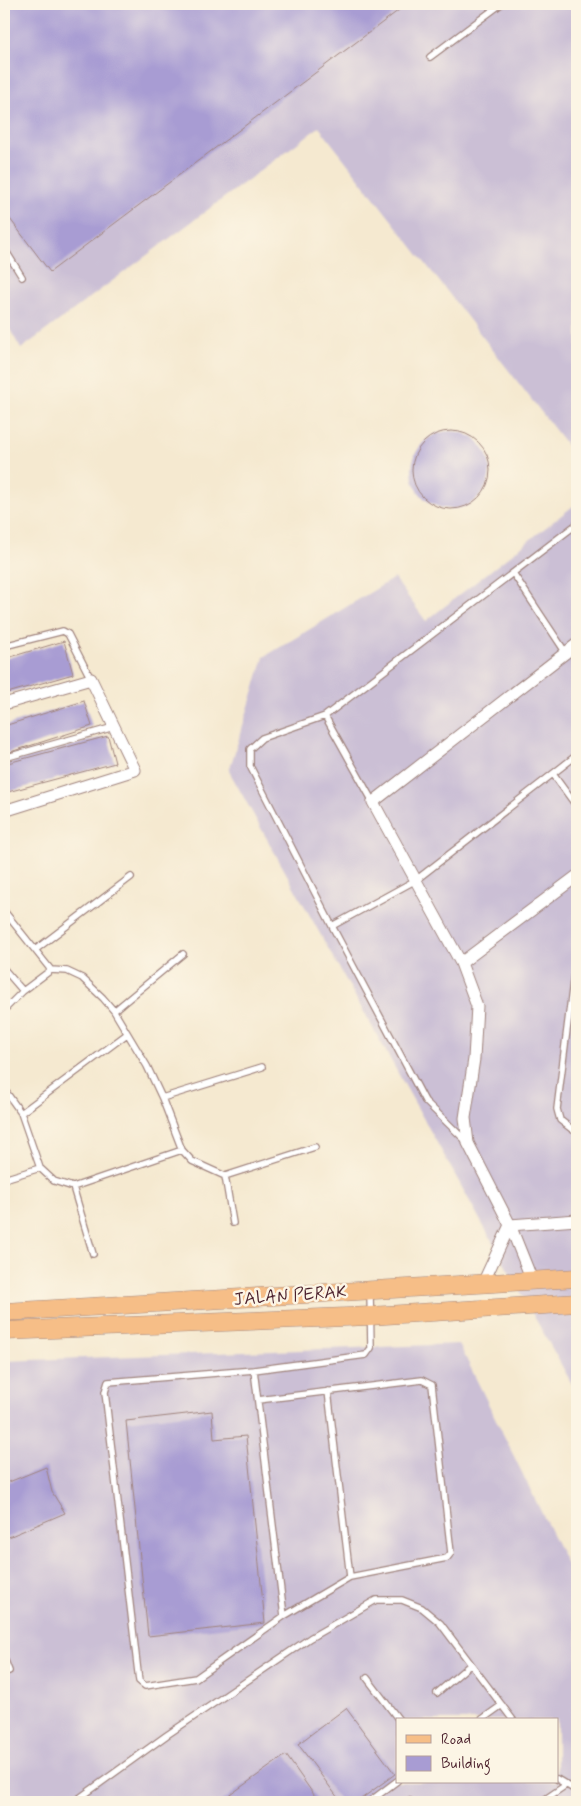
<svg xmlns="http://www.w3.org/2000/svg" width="581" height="1806" viewBox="0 0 581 1806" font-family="Mynerve,sans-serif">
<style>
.industrial{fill:#cbbfd5;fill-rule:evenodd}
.building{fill:#a89cd3}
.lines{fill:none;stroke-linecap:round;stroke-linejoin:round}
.service-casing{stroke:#a0847e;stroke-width:8}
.minor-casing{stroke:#a0847e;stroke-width:13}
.primary-casing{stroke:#a0847e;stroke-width:19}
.service{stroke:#fff;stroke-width:5.5}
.minor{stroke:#fff;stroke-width:11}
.primary{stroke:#f6be87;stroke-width:18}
.labels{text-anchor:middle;stroke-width:5;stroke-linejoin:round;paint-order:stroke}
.street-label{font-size:18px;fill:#4a1f2b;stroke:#fcf5e5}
</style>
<rect width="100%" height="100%" fill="#fcf5e5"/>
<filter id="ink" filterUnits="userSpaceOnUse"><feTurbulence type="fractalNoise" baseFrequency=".02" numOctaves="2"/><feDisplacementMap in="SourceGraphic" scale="10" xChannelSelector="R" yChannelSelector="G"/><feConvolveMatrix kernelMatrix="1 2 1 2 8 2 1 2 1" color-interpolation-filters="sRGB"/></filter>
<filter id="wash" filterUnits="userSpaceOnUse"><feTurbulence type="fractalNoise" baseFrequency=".0096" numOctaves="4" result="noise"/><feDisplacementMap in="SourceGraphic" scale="20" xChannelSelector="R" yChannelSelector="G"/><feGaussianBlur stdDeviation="1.12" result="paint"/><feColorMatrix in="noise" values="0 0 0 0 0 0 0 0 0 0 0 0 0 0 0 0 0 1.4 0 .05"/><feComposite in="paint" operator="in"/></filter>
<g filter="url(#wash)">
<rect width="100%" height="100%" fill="#f5e9d0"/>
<path class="industrial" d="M4,4H577V458L319,127L21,349L4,319Z
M577,503V1393L229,771L264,657L394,578L426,621Z
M459,1344L577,1585V1802H4V1361ZM397,1720H557V1782H397Z"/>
<g id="blocks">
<path class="building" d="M4,4H407L50,272L4,211Z
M412 470a39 39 0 1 1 78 0a39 39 0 1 1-78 0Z
M64,641L73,674L4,694V659Z
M84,701L92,726L4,754V726Z
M108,736L115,763L4,793V764Z
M212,1411L214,1439L246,1436L265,1623L148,1636L126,1421Z
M46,1467L52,1492L65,1513L4,1539V1484Z
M346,1708L395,1774L357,1802H341L298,1744Z
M286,1755L319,1802H220Z
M410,1796L415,1802H402Z"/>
</g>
</g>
<g filter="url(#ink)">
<use href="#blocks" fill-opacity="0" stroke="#a0847e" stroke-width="1"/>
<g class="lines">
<g class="service-casing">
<path id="service" d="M430,57L501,4
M4,248L22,277
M513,573L566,653
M4,646L63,631L68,634L91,679
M325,716L262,738L250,749V766L332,926L425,1101L467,1142
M4,758L114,727
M553,774L577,807
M373,802L325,716L577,524
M4,911L51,970
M332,926L416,880L577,755
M35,950L131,877
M577,950L557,1109L560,1120L573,1130H577
M4,969L23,991
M4,1010L23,991L51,970L67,971L82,978L103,998L114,1011L147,1066L162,1098L262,1067
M114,1011L183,954
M4,1089L21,1113L40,1168L54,1181L73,1187
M162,1098L182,1150L192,1161L225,1176L315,1147
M21,1113L127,1034
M225,1176L233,1223
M4,1179L40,1168
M93,1254L73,1187L182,1150
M254,1370L108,1382L105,1392L139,1681L145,1686L196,1678L284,1616
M328,1391L350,1577
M258,1400L422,1380L432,1385L451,1553L447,1558L350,1577L284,1616L254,1370L366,1355L371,1348L370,1292
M4,1658L9,1671
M367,1678L399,1720
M437,1693L471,1664
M481,1720L502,1705
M557,1779L577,1791
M74,1802L167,1735L310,1638L376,1600H402L422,1608L440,1623L513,1720
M369,1802L397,1781
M541,1802L566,1785"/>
</g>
<g class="minor-casing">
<path id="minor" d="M4,704L91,679L135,770L4,811
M461,963L577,876
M510,1225L577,1220
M532,1280L510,1225L468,1143L465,1118L474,1059L477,1006L461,963L373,802L577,644
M483,1283L510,1225"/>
</g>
<g class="primary-casing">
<path id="primary" d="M4,1312L577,1278
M4,1331L370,1316L577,1303"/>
</g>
<use href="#service" class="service"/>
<use href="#minor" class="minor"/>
<use href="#primary" class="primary"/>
</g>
</g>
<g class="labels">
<g class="street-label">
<text transform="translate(290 1295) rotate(-4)" y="6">JALAN PERAK</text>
</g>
</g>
<rect width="581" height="1806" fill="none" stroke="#fcf5e5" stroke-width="20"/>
<rect x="396" y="1718" width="162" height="65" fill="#fcf5e5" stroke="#b59f9b"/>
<rect x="406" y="1735" width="25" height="8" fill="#f6be87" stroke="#b59f9b"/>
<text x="441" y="1744" font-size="15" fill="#4a1f2b">Road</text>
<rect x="406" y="1756" width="25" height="15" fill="#a89cd3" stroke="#b59f9b"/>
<text x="441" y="1768" font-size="15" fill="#4a1f2b">Building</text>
</svg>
